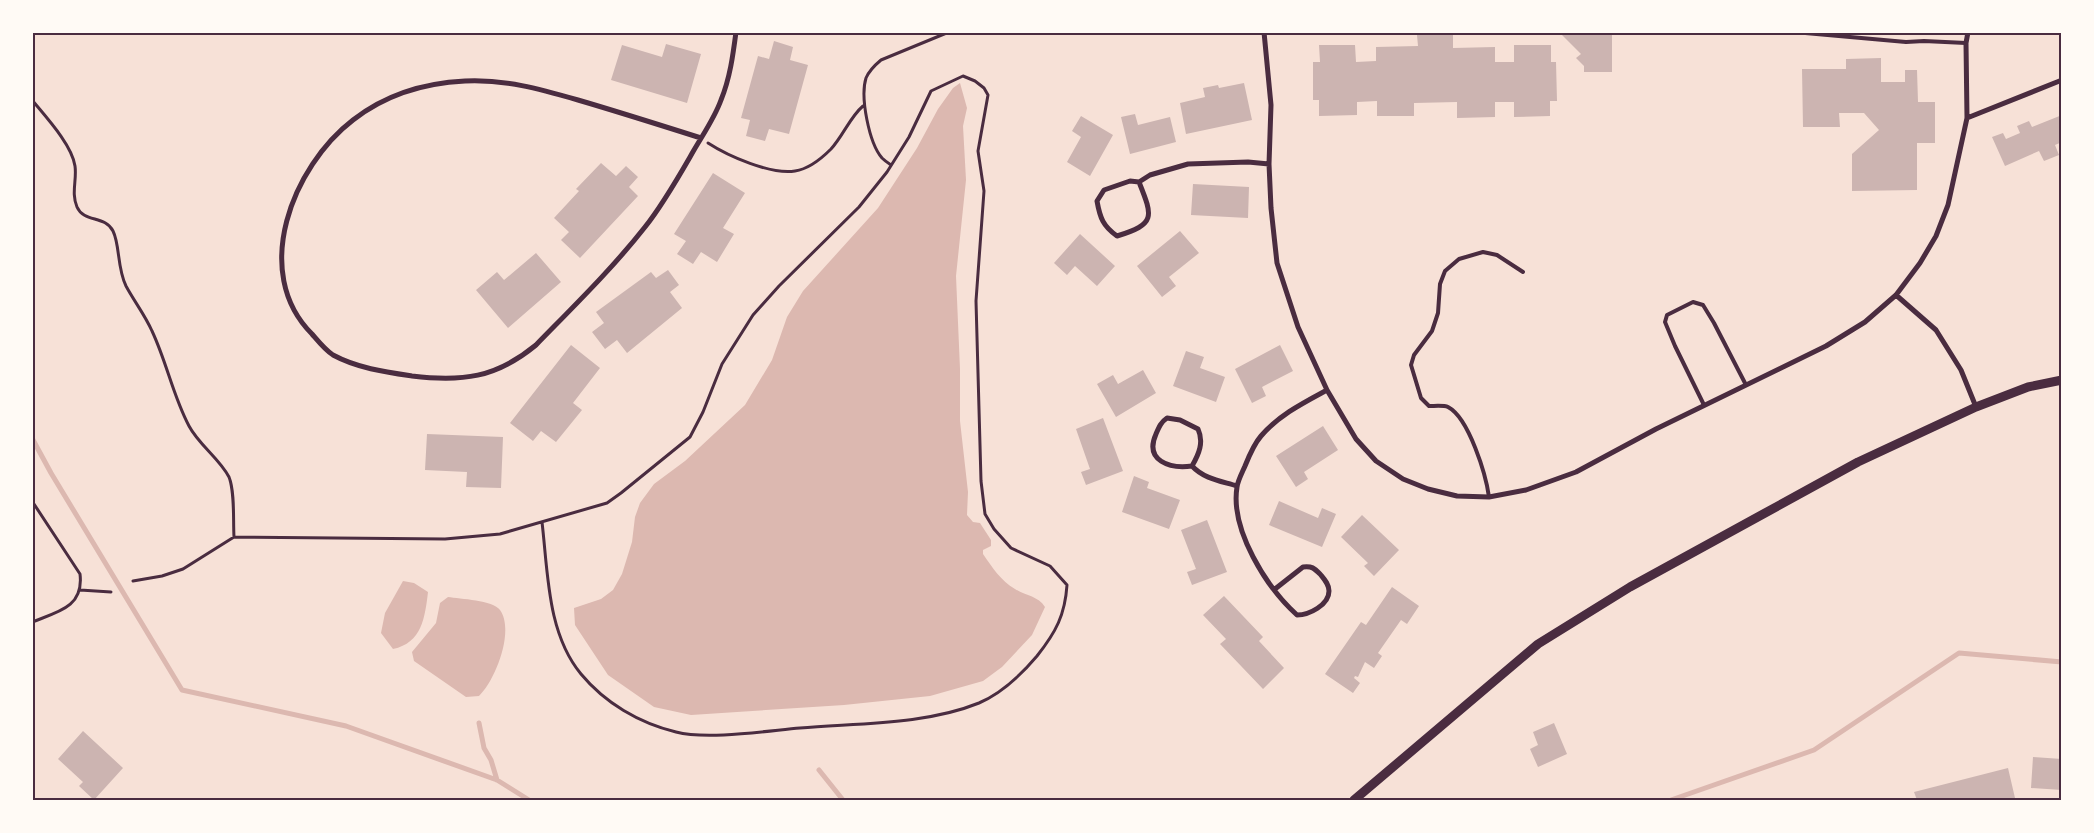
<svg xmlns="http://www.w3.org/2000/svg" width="2094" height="833" viewBox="0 0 2094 833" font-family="'PT Sans',sans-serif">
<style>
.water{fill:#dcb8b0}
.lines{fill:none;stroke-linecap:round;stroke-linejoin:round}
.stream{stroke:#dcb8b0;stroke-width:5}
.building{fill:#ccb4b1}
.path{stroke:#4a2c40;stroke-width:3}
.service{stroke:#4a2c40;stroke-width:4}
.minor{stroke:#4a2c40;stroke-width:5}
.tertiary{stroke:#4a2c40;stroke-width:9}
.neatline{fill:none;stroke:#4a2c40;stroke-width:2}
</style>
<rect width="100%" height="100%" fill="#f7e1d7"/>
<path class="water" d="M960,83L967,108L963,126L966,180L956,276L960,369V421L968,492L967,515L973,522L980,523L991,540V546L983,550V554C992,567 1001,581 1015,589C1026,596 1038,596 1045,607L1032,635L1002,667L983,681L930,696L844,705L691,715L654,707L608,675L575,625L574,608L601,599L613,590L622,574L632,542L635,517L640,503L654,484L685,461L745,405L772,360L787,317L803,291L878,208L917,148L938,109L953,88Z
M403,581L414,583L428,592C425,617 422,643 393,649L381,633L385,613Z
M448,597C460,599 493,600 500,610C515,631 495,681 479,696L466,697L414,661L412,652L436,623L440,603Z"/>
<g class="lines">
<path class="stream" d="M32,438L51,473L182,690L346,726L497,780L529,800
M479,723L484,748L491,760L497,780
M819,770L843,800
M1671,800L1814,750L1959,653L2062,662"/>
</g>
<path class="building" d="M1559,32H1612V72H1584V66L1576,58L1581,54Z
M1453,34V48L1495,47V62H1514V45H1551V62H1556L1557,101H1550V116L1514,117V102H1495V117L1457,118V102L1414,103V116H1377V101L1357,102V115L1319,116V100H1313V62H1320L1319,45H1355L1356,62L1376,61V47L1418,46L1417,35Z
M774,41L793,47L790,60L808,65L789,134L769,129L765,141L746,136L750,120L741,118L758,56L769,59Z
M666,44L701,54L687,103L611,80L622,45L662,57Z
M1881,58V82H1905V70H1917L1918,102H1935V143H1917V190L1852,191V154L1879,130L1864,113H1839L1840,127H1803L1802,69H1846V59Z
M1244,83L1252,120L1186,134L1180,103L1205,97L1203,88L1218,85L1219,88Z
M1135,114L1138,125L1170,117L1176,142L1130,154L1121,117Z
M2062,115V142L2055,145L2059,155L2044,161L2039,151L2005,166L1992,137L2003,133L2006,139L2020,133L2017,126L2029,121L2032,127Z
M1081,116L1113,135L1090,176L1067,162L1081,137L1072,131Z
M601,163L616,176L626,166L638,177L629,187L638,196L580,258L561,240L569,232L554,218L579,191L576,189Z
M713,173L745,193L723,228L734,234L717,262L701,252L693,264L677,254L686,241L674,234Z
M1193,184L1249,187L1248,218L1191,215Z
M1180,231L1199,253L1169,277L1176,286L1162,297L1137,266Z
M1080,234L1115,266L1097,286L1075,266L1067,275L1054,263Z
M536,253L561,282L508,328L476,290L497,272L504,280Z
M668,270L679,285L670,292L682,308L627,353L617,340L605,349L592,332L604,323L596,312L651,272L656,278Z
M571,345L600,368L573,403L582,410L556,442L541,431L533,441L510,423Z
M1280,345L1293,371L1262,387L1266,396L1252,403L1235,369Z
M1186,351L1204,357L1200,368L1225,377L1216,402L1173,386Z
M1143,370L1156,393L1116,417L1097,384L1113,375L1118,384Z
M1103,418L1123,471L1086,485L1081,472L1090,469L1076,429Z
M1323,426L1338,450L1304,472L1308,479L1296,487L1276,456Z
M427,434L503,437L501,488L466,487L467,472L425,470Z
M1134,476L1149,482L1147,488L1180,500L1169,529L1122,512Z
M1279,501L1318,518L1322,508L1336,514L1322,547L1269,525Z
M1362,515L1399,550L1374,576L1364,566L1368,563L1341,537Z
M1207,520L1227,572L1192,585L1187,572L1196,569L1181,530Z
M1392,587L1419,606L1407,624L1401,620L1378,653L1382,656L1374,668L1365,662L1358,677L1355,676L1354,678L1360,683L1353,693L1325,674L1361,622L1366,625Z
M1224,596L1263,637L1259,641L1284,668L1263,689L1220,644L1226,639L1203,615Z
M1554,723L1567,754L1538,767L1530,749L1538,745L1533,732Z
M83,731L123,768L94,800L79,786L83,782L58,759Z
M2033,757L2062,759V790L2031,788Z
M2008,768L2015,798L2005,800H1917L1914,792Z"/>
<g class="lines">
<path class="path" d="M32,100C46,117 72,145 75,166C77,180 71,193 77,207C84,223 105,215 113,231C120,245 117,268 126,286C134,301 145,315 152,331C167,363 173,396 189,426C199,445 219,458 229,477C235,492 233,520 234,537
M708,143C728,156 771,175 795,171C809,169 821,159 831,149C843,136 850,117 863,106
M891,165C888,163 884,160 882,158C869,143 860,97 866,78C869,71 875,65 881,60L949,32
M32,501L80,574C84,607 58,612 32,622
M133,581L162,576L183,569L234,537L445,539L500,534L607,503L621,493L690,437L703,412L722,364L753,315L779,286L859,207L887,172L909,137L931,91L963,76L975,81L984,88L988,95L978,151L984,191L976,301L981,481L985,514L994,529L1011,548L1050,566L1067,585C1065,615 1056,632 1037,656C1021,675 1002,693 979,703C925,725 857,723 800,728C766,731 707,740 676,732C639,723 605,703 581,674C547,633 548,572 542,522
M80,590L111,592"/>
<path class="service" d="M1794,32L1906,42L1924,41L1966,43
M1704,405L1675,346L1665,322L1667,315L1693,302L1703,305L1714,323L1746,385
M1489,497C1486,475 1469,418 1448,407C1444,405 1435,406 1429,406L1421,398L1411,365L1414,355L1432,331L1438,313L1440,284L1445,271L1459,259L1483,252L1497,255L1523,272"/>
<path class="minor" d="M1264,32L1271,105L1269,164L1271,208L1277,263L1298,327L1327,390L1356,439L1376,461L1403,479L1428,489L1457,496L1489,497L1526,490L1576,472L1656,429L1826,346L1865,322L1896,295L1920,263L1936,236L1948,205L1967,118L1966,43L1968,32
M1967,118L2062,80
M701,138C660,125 619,112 578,100C540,89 504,79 465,81C424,83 385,95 353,120C293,166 250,272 312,334C318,341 325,350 333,355C357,368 385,372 412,376C462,382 496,378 536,345C573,307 612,269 645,227C664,203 679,176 694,150C704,133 715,117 721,100C730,78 733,55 736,32
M1139,182C1153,217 1156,224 1117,236C1103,226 1100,218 1097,201L1104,190L1130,181L1139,182L1150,175L1188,164L1248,162L1269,164
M1896,295L1936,330L1961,370L1976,407
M1167,418L1180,420L1198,429C1204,442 1199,454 1192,466C1170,469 1144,461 1156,434C1159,427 1161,422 1167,418Z
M1192,466C1204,479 1221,481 1237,486
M1275,589L1303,567C1312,566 1314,568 1320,574C1324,579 1329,584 1329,591C1329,605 1309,615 1297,615C1267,588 1230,530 1237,487C1238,480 1242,473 1245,466C1249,456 1254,444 1261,436C1279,415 1303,403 1327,390"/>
<path class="tertiary" d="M1354,800L1538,644L1630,587L1858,462L1976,407L2028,387L2062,380"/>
</g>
<rect width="2094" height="833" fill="none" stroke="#fffaf5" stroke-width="68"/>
<rect x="34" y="34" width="2026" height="765" class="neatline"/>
</svg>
